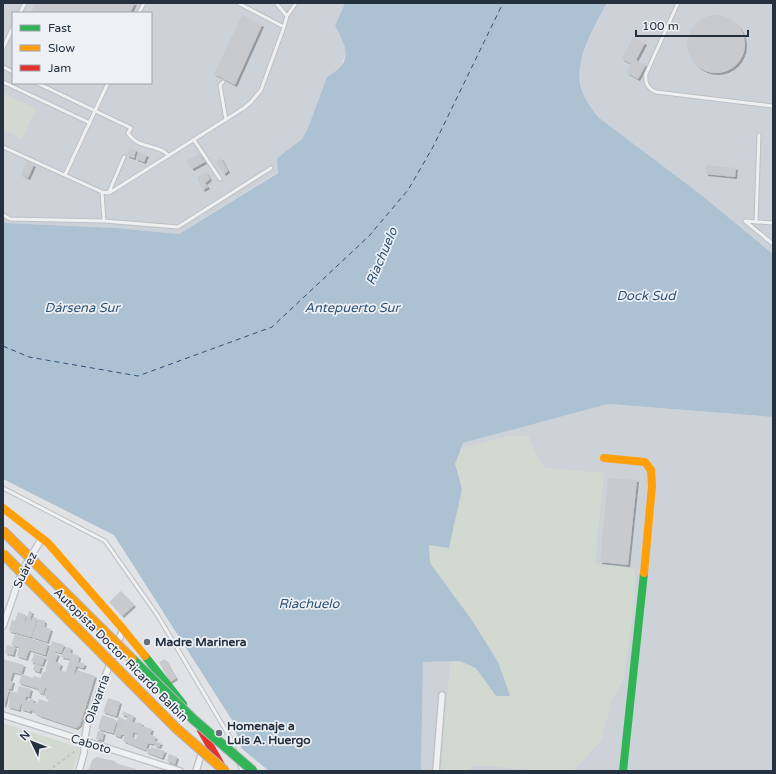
<svg xmlns="http://www.w3.org/2000/svg" width="776" height="774" viewBox="0 0 776 774" font-family="'Varela Round',sans-serif">
<style>
.built{fill:#cdd2d9;fill-rule:evenodd}
.green{fill:#d1d9d0}
.water{fill:#acc1d2}
.pier{fill:#e0e2e5}
.lines{fill:none;stroke-linecap:round;stroke-linejoin:round}
.ferry{stroke:#2e5375;stroke-width:1;stroke-dasharray:5 4;stroke-linecap:butt}
.building{fill:#c8cacd;fill-rule:evenodd;filter:url(#shadow)}
.lane-casing{stroke:#bec0c3;stroke-width:5}
.street-casing{stroke:#bec0c3;stroke-width:8}
.path{stroke:#bec1c4;stroke-width:1.5;stroke-dasharray:3 3;stroke-linecap:butt}
.lane{stroke:#eff0f2;stroke-width:3}
.street{stroke:#eff0f2;stroke-width:5.5}
.fast{stroke:#30b455;stroke-width:8}
.slow{stroke:#ff9f0a;stroke-width:8}
.jam{stroke:#e5322d;stroke-width:8}
.fast-bridge-casing{stroke:#b2b5ba;stroke-width:11;stroke-linecap:butt}
.slow-bridge-casing{stroke:#b2b5ba;stroke-width:11;stroke-linecap:butt}
.fast-bridge{stroke:#30b455;stroke-width:9}
.slow-bridge{stroke:#ff9f0a;stroke-width:9}
.poi-dot{fill:#676f79;stroke:#edf1f6;stroke-width:1.5}
.labels{text-anchor:middle;stroke-width:3.5;stroke-linejoin:round;paint-order:stroke}
.street-label{font-size:12px;fill:#26313f;stroke:#edf1f6}
.poi-label{font-size:12px;font-weight:bold;fill:#26313f;stroke:#edf1f6;text-anchor:start}
.water-label{font-size:13px;font-style:italic;fill:#2e5375;stroke:#edf1f6}
</style>
<defs>
<filter id="shadow"><feDropShadow dx="2" dy="2" stdDeviation="0" flood-color="#0004"/></filter>
</defs>
<rect width="100%" height="100%" fill="#e0e2e5"/>
<path class="built" d="M3,3H345L335,26L344,43L346,53L341,66L336,72L327,78L308,128L302,139L277,158L278,172L179,234L117,228L7,223L3,221ZM13,13H151V83H13Z
M607,3H773V254L700,194L598,117L588,104L581,89L580,77V63L589,38Z
M608,404L773,417V771H421L423,662L460,661L455,464L463,443Z"/>
<path class="green" d="M3,93L36,109L22,139L3,130Z
M512,435L529,437L534,450L545,468L604,473L595,564L635,569V598L624,679L613,698L601,741L573,771H544L489,766H474L465,771H441L450,662C477,661 482,676 496,696H510L498,662L471,619L430,563L429,545L449,547L462,490L455,464L461,448Z
M3,723L81,748L73,771H3Z"/>
<path class="water" d="M345,3H607C594,28 574,59 581,88C584,99 592,109 598,117L700,194L773,254V417L608,404L463,443L455,464L462,489L449,548L429,545L430,563L471,619L498,662L510,696H496L476,668L460,661L423,662L421,771H249L232,720L114,535L3,479V221L7,223L117,228L179,234L278,173L277,158L302,139L308,128L327,77C354,62 347,48 335,26Z"/>
<path class="pier" d="M239,746L241,748L269,771H247Z"/>
<g class="lines">
<path class="ferry" d="M3,346L29,357L138,376L272,327L369,236L408,190L433,147L503,3"/>
</g>
<path class="building" d="M36,3H135L130,13H31Z
M242,15L262,25L235,85L214,74Z
M687 44a29 29 0 1 1 58 0a29 29 0 1 1-58 0Z
M633,37L645,43L636,60L646,65L638,79L627,73L631,64L622,59Z
M130,148L136,150L134,158L127,156Z
M138,152L147,155L144,162L136,159Z
M199,154L205,162L192,169L186,161Z
M221,158L228,171L224,174L216,162Z
M27,161L34,165L28,178L21,174Z
M706,165L736,168L735,177L706,174Z
M206,172L210,179L205,183L208,187L203,190L197,178Z
M608,478L637,480L628,565L600,562Z
M121,591L134,605L122,616L109,602Z
M29,611L32,612L30,620H31L30,624L33,617L37,618L31,637L9,631L12,620L15,621L18,612L26,615L24,623H25Z
M38,619L45,621L44,627L51,629L47,642L32,637Z
M15,634L48,644L45,655L29,650L26,659L17,656L19,647L11,645Z
M52,641L64,645L61,653L54,651V652L58,654L55,662L61,664L59,670L66,672L70,659L61,657L66,647L71,648L70,653L79,656L78,662L85,664L83,668L76,666L74,674L75,675L77,670L95,676L80,725L76,728L40,716L34,713L35,712L30,710V712L21,709L23,704L21,703L19,710L8,707L10,700L8,699L11,691L17,693L19,686L31,689L29,697L26,696L25,700L29,701L30,698L34,700L33,703L37,704L39,699L48,702L49,698L44,696L47,688L45,687L43,694L38,692L39,689L19,683L22,674L33,678V676L41,678L43,671L45,672L48,660L46,659Z
M7,645L15,647L13,655L5,653Z
M34,654L45,657L42,665L31,662Z
M3,659L24,665L21,674L13,672L10,681H13L11,689L5,688L9,690L4,706L3,705Z
M165,659L176,678L170,682L159,662Z
M35,664L41,666L39,672L33,670Z
M108,698L120,702L116,716L103,712Z
M123,711L134,716L132,722L142,723L141,726L152,729L150,735L156,737L153,744L148,743L145,750L123,741L125,735L121,734L120,737L114,735L118,724L121,725L123,719L126,720L128,716L122,715ZM133,732L138,734L136,739L132,737Z
M102,715L115,719L114,720L117,721L119,717L123,718L121,724L116,723L113,733L98,729Z
M98,731L104,733L102,740L96,739Z
M155,741L161,743L159,747L154,745Z
M151,747L165,751L162,758L146,752L147,748L150,749Z
M169,754L177,757L175,764L167,761Z
M96,757L115,761V763L136,769L135,771H87L88,769H89L92,760Z"/>
<g class="lines">
<g class="lane-casing">
<path id="lane" d="M276,3L287,16
M678,3L646,74C645,83 647,88 656,92L773,106
M20,13L25,3
M139,13L144,3
M284,27L287,16L296,3
M3,48L13,27
M3,67L13,72
M3,82L90,123
M223,82L220,85L226,120
M37,83L131,128L128,133C138,150 158,143 169,156
M194,140L220,179
M3,147L102,192L109,193L114,190L244,108L251,102L261,90L284,27L238,3
M65,175L108,83
M102,192L104,221L178,227L271,168
M109,192L124,157
M3,215L10,219L104,221
M756,222L759,135
M773,223L745,221L773,244
M3,488L105,541L158,616L231,739L235,751
M239,764L242,771"/>
</g>
<g class="street-casing">
<path id="street" d="M3,626L22,571L42,538
M3,715L180,771
M79,771L84,753L85,737L87,725L123,629
M196,771L203,749
M436,771L442,695"/>
</g>
<path class="path" d="M48,771L77,750"/>
<use href="#lane" class="lane"/>
<use href="#street" class="street"/>
<path class="fast" d="M145,656L183,704
M623,771L644,573"/>
<path class="slow" d="M604,458L645,462L651,470L652,486L644,573
M3,508L48,543L123,629L145,656"/>
<path class="jam" d="M201,730L221,765"/>
<g class="fast-bridge-casing">
<path id="fast-bridge" d="M132,659L193,719L253,771"/>
</g>
<g class="slow-bridge-casing">
<path id="slow-bridge" d="M3,531L132,659
M3,554L176,728L225,771"/>
</g>
<use href="#fast-bridge" class="fast-bridge"/>
<use href="#slow-bridge" class="slow-bridge"/>
</g>
<g class="poi-dot">
<circle cx="147" cy="642" r="4"/>
<circle cx="219" cy="733" r="4"/>
</g>
<g class="labels">
<g class="street-label">
<text transform="translate(25 570) rotate(-64)" y="4">Suárez</text>
<text transform="translate(121 655) rotate(45)" y="4">Autopista Doctor Ricardo Balbín</text>
<text transform="translate(97 699) rotate(-70)" y="4">Olavarría</text>
<text transform="translate(91 744) rotate(17)" y="4">Caboto</text>
</g>
<g class="poi-label">
<text x="155" y="646">Madre Marinera</text>
<text x="227" y="730">Homenaje a<tspan x="227" dy="14">Luis A. Huergo</tspan></text>
</g>
<g class="water-label">
<text transform="translate(381 256) rotate(-67)" y="5">Riachuelo</text>
<text x="646" y="300">Dock Sud</text>
<text x="82" y="312">Dársena Sur</text>
<text x="352" y="312">Antepuerto Sur</text>
<text x="309" y="608">Riachuelo</text>
</g>
</g>
<rect width="776" height="774" fill="none" stroke="#26313f" stroke-width="8"/>
<rect x="12" y="12" width="140" height="72" fill="#edf1f6" stroke="#9da4ad"/>
<rect x="20" y="25" width="20" height="6" fill="#30b455" stroke="#9da4ad"/>
<text x="48" y="32" font-size="12" fill="#26313f">Fast</text>
<rect x="20" y="45" width="20" height="6" fill="#ff9f0a" stroke="#9da4ad"/>
<text x="48" y="52" font-size="12" fill="#26313f">Slow</text>
<rect x="20" y="65" width="20" height="6" fill="#e5322d" stroke="#9da4ad"/>
<text x="48" y="72" font-size="12" fill="#26313f">Jam</text>
<g transform="translate(32 742) rotate(313)" stroke="#edf1f6" stroke-width="3" paint-order="stroke">
<path d="M0-3L7 15L0 10L-7 15Z" fill="#26313f"/>
<text y="-6" font-size="11" font-weight="bold" text-anchor="middle" fill="#26313f">N</text>
</g>
<path d="M636 30v6h112v-6" fill="none" stroke="#26313f" stroke-width="2"/>
<text x="642" y="30" font-size="12" fill="#26313f" stroke="#edf1f6" stroke-width="3" paint-order="stroke">100 m</text>
</svg>
